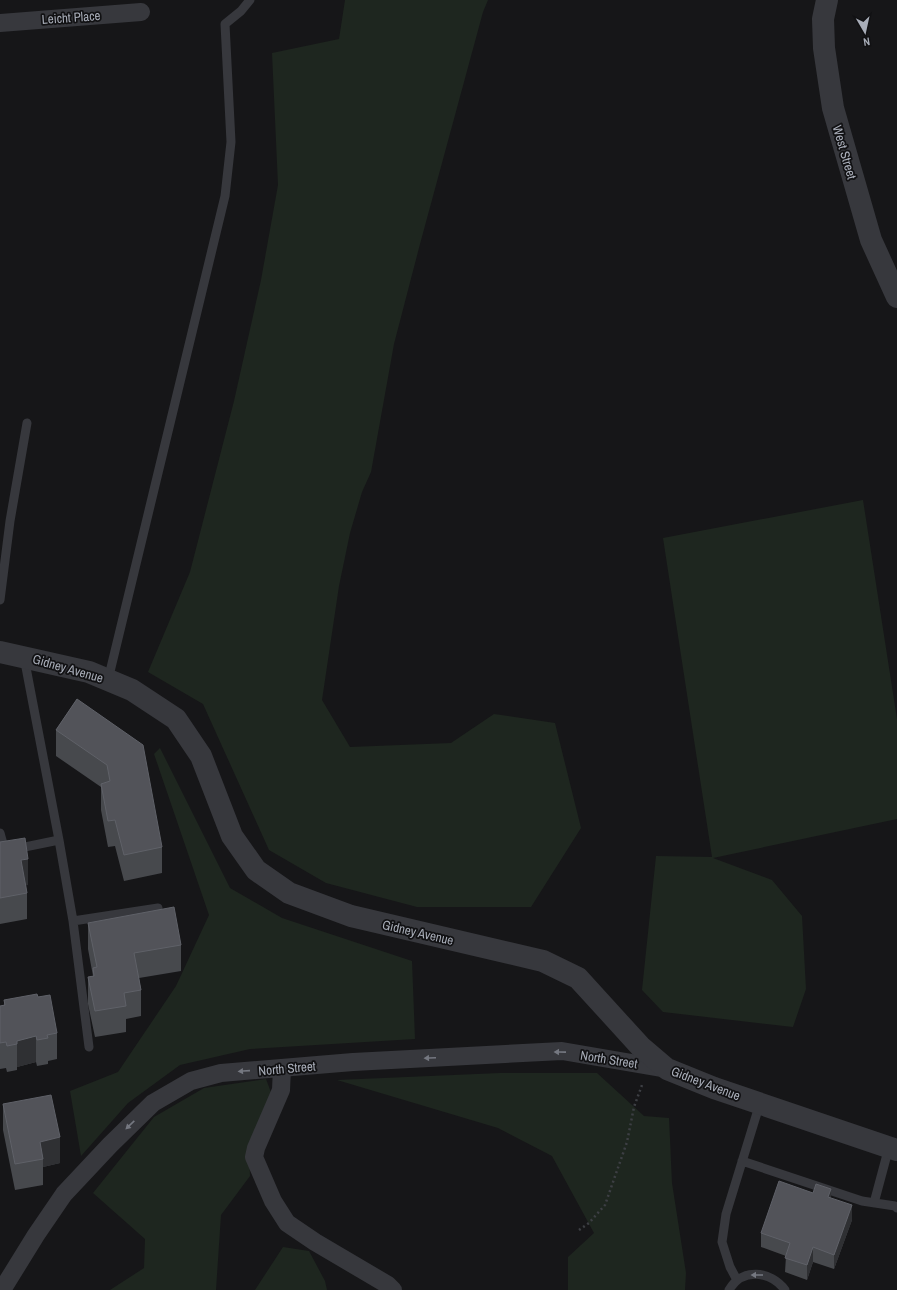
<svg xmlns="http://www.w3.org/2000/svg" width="897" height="1290" viewBox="0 0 897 1290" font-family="'Archivo Narrow',sans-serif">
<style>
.green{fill:#1e261f}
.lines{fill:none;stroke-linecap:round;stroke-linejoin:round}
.path{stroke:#3d3f44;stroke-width:2.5;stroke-dasharray:2 3;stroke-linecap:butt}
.service{stroke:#37383d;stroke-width:9}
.minor{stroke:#37383d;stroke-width:18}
.tertiary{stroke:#37383d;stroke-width:22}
.wall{fill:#47494d}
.shaded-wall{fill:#2f3033}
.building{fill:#525359;stroke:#5f6168}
.oneway{fill:#757881}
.labels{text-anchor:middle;stroke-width:3.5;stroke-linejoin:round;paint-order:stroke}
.street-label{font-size:13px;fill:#a8adb8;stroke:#111113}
</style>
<rect width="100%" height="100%" fill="#161618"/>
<path class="green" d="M345,0H488L483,12L420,244L394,344L371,472L362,492L350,533L339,586L322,700L350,747L451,743L494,714L555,723L581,828L531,907H417L326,883L269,850L203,704L148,672L190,572L234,401L261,280L278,185L272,53L339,39Z
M863,500L897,719V819L713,858L772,880L802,916L806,989L793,1027L663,1012L642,990L656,856L712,857L663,538Z
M160,748L230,888L282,918L412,961L415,1039L250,1049L180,1065L128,1103L81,1156L70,1091L118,1072L176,986L209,915L154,754Z
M500,1073H597L644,1116L669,1118L672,1183L686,1273L685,1290H568V1257L594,1233L552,1156L498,1128L337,1080Z
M266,1079L272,1095L249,1153L250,1176L221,1215L216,1290H110L144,1268L145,1239L93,1193L154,1117L204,1088Z
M283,1247L309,1251L325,1281L327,1290H255Z"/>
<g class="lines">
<path class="path" d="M579,1230L589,1223L605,1205L627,1142L634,1107L642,1085"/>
<path class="service" d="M0,600L10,521L27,423
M24,657L59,840
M108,680L225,196L231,142L225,24L241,11L250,0
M0,833L5,851
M0,852L59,840L73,921
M89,1047L73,921L158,908
M742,1161L862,1201L895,1206L897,1208
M874,1203L889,1147
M737,1280L730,1267L722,1242L726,1214L760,1103
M729,1290C742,1267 771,1271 785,1290"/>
<path class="minor" d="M0,23L141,12
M282,1068L281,1090L256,1148L254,1157L273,1201L287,1223L315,1242L388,1285L393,1290
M2,1290L36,1235L64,1194L110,1145L153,1103L191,1081L221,1073L353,1062L562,1051L667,1069"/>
<path class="tertiary" d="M827,0L823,19L824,48L833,108L871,240L897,297
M0,652L89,672L132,690L176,719L201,756L232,836L256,870L289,893L351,916L543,961L578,978L640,1046L667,1069L714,1088L897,1150"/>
</g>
<path class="wall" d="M77,699L162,847V873L124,881L115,846L108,847L101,810V787L56,756V730Z
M0,842L28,885H26L27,893V919L0,924Z
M88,923L181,945V971L139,978L141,990V1016L126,1019V1032L95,1037L88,1004V977L93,976L88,949Z
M38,997L57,1033V1059L48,1061V1064L37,1066L36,1062L17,1067V1070L7,1072L6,1068L0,1069V1006L4,1005V1000Z
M3,1104L60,1163L43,1167V1185L15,1190L3,1130Z
M813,1193L831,1198L852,1220L834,1269L813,1262L807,1280L785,1272L786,1256L761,1247V1233Z"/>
<path class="shaded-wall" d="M28,859V885L21,887V860Z
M36,1036V1062L17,1067V1041Z
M60,1137V1163L43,1167V1159L40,1142Z
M831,1189V1204L828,1197Z
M852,1205V1220L834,1269V1255Z
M813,1247V1262L807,1280V1265Z"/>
<path class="building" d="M77,699L143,745L162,847L124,855L115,820L108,821L101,784L110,781L107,765L56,730Z
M25,838L28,859L21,860L27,893L0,898V842Z
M174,907L181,945L134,953L141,990L124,993L126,1006L95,1011L88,977L94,976L93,968L97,967L88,923Z
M37,994L38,997L50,995L57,1033L47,1035L48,1038L37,1040L36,1036L17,1041V1044L7,1046L6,1042L0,1043V1006L5,1005L4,1000Z
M51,1095L60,1137L40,1142L43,1159L15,1164L3,1104Z
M779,1181L813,1193L816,1184L831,1189L828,1197L852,1205L834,1255L813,1247L807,1265L785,1258L790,1243L761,1233Z"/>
<defs><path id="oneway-solid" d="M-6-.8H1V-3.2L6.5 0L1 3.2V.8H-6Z"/></defs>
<g class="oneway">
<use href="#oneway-solid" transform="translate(560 1052) rotate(-179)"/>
<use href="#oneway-solid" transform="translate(430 1058) rotate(177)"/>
<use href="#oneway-solid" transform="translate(244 1071) rotate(176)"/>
<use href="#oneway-solid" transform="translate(130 1125) rotate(136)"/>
<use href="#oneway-solid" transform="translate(757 1275) rotate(-180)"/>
</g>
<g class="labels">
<g class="street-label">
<text transform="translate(71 17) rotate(-4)" y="5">Leicht Place</text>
<text transform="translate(845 152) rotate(74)" y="5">West Street</text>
<text transform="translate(68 668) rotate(16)" y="5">Gidney Avenue</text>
<text transform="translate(418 932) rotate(13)" y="5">Gidney Avenue</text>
<text transform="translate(609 1059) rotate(9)" y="5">North Street</text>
<text transform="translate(287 1068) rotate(-5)" y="5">North Street</text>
<text transform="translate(706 1083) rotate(21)" y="5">Gidney Avenue</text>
</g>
</g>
<g transform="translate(865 32) rotate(171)" stroke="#111113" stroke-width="3" paint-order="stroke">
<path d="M0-3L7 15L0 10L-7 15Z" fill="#a8adb8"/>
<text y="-6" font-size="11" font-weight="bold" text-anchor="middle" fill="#a8adb8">N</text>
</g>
</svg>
